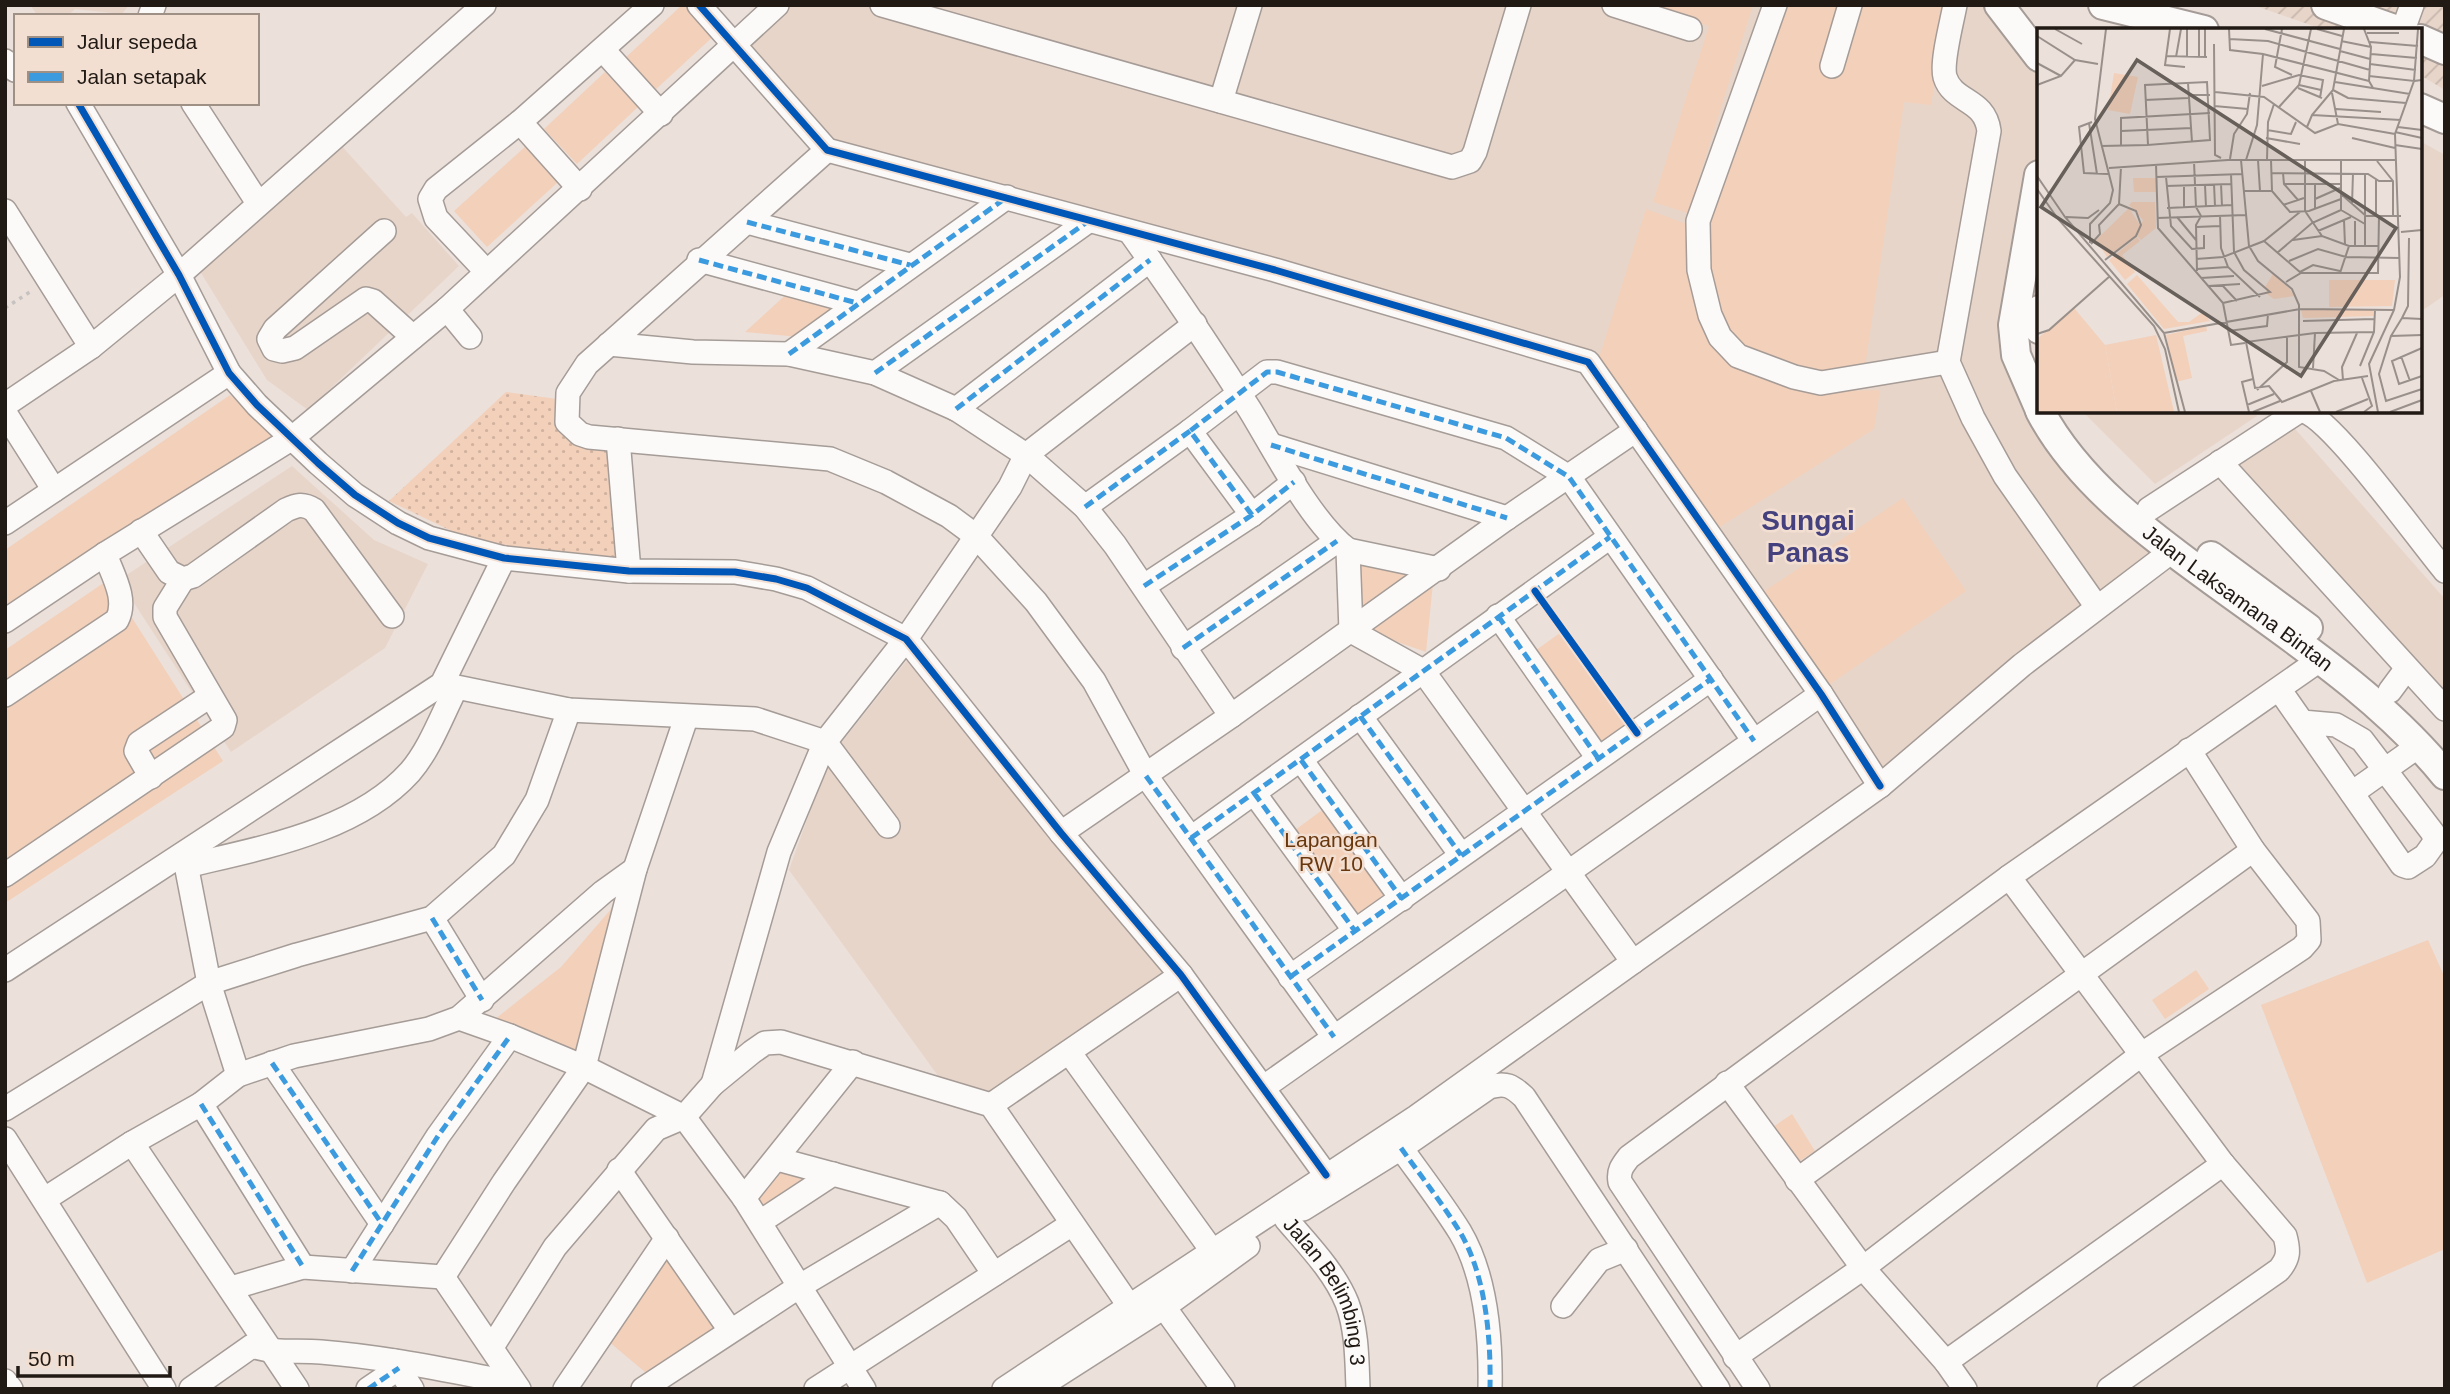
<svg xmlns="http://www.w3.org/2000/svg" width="2450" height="1394" viewBox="0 0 2450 1394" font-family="Helvetica,sans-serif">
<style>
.built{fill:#e8d5c9}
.industrial{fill:url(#industrial-furrows)}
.grass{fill:url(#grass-dots)}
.park{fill:#f3d0ba}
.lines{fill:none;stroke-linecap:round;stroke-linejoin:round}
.minor-casing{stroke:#a59c97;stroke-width:26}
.major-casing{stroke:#a59c97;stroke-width:32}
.path{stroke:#c6c2c0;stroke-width:3.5;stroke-dasharray:3.5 5;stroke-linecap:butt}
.minor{stroke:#fcfaf9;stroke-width:23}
.major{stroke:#fcfaf9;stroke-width:28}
.quiet{stroke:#3c9bde;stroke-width:5;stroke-dasharray:10 5;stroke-linecap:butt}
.cycleway-casing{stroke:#f3dfd2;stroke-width:11}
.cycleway{stroke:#0057b8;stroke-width:7}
.labels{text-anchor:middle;stroke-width:5;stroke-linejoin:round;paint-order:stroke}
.street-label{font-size:21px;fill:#201914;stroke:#f3dfd2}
.park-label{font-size:21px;fill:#68370d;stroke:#f3dfd2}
.district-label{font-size:28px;font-weight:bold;fill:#44417e;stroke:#f3dfd2}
.inset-road{fill:none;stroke:#9a908b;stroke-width:2}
.view{fill:#675f59;fill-opacity:0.15;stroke:#675f59;stroke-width:3.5}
.inset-edge{fill:none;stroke:#201914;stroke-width:3.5}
</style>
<defs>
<pattern id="industrial-furrows" width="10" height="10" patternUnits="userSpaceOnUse" patternTransform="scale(1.75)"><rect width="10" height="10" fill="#e8d5c9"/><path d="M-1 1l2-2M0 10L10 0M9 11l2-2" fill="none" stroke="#c7b6ac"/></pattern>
<pattern id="grass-dots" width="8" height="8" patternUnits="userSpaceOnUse" patternTransform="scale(1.75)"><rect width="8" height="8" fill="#f3d0ba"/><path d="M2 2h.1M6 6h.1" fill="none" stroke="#d0b29f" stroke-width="1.8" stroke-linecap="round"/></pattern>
</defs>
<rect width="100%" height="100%" fill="#ebe0da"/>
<path class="built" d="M30,5H129L122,14L75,9L67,16H38Z
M777,5H1999L2039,57V175L2018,282L2034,399L2172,551L1880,786L1591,366L827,150L735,47Z
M2420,141L2445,155V295L2420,312Z
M339,143L406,217L412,213L459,266L308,410L267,380L198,268Z
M2082,411H2254L2257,416L2155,484Z
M2289,422L2445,599V699L2239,466Z
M292,466L374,540L428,564L385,648L231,752L119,580Z
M920,644L1166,971L978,1099L949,1091L789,870L829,758Z"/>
<path class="industrial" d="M2253,5H2445V90L2420,75V30H2325Z"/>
<path class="grass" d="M506,392L564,400L577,436L620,438L622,558L530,552L458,534L389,501Z"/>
<path class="park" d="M682,5H692L717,33L654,91L624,59Z
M1642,5H1753L1688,213L1653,202L1709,26Z
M1781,5H1942L1946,14L1931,105L1904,102L1864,374L1816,377L1735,343L1716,312L1705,269L1704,221Z
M605,72L638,107L577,164L544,129Z
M526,146L558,182L487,247L454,211Z
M1646,209L1689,225L1724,357L1809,392L1880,390L1874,429L1718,528L1599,358Z
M791,290L847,303L799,337L745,332Z
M230,395L282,438L5,619V550Z
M1903,498L1966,591L1820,691L1756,597Z
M1361,559L1422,572L1360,617Z
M108,580L223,761L5,903V650Z
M1433,583L1426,652L1366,631Z
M1560,633L1630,730L1599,752L1529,655Z
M1329,805L1393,894L1351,925L1287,836Z
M625,893L589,1059L485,1027L561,967Z
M2428,940L2445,978V1249L2367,1283L2261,1005Z
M2196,970L2209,989L2165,1019L2152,1000Z
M1792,1114L1815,1151L1791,1167L1767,1131Z
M785,1168L811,1179L765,1214L756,1203Z
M670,1252L725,1327L651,1377L608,1341Z"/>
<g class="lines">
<g class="minor-casing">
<g id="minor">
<path d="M699,5L827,150L1275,270L1588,362L1821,694L1880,786"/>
<path d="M882,5L1452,167L1470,161L1475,152L1519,5"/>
<path d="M1614,5L1690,29"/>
<path d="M1775,5L1698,221L1699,270L1710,315L1720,337L1738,356L1794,377L1821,383L1948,362"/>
<path d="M1955,5C1952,22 1941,62 1945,77C1953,103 1985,98 1989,131L1948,362L1973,418L2005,476L2097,607"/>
<path d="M150,16L154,5"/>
<path d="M2403,30L2412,5"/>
<path d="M603,50L661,114"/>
<path d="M5,61L15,70"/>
<path d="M1832,66L1850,5"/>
<path d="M1221,101L1250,5"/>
<path d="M78,103L179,275L229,373L257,405L318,463L355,495L398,523L429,538L504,558L629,571L735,572L776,579L807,588L906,639L1061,833L1181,975L1326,1175"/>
<path d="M193,103L258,203"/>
<path d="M520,122L580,189"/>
<path d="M827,150L587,364L568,393L567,422L580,434L589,437L830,459L886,482L949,516L976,536L1036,602L1094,681L1146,776L1334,1037"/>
<path d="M5,211L91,347"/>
<path d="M747,222L910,265"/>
<path d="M384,231L275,329L269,339L274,349L282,351L295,348L366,299L373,301L413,337"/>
<path d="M1130,232C1172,291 1212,350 1250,410C1275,451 1311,522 1348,550L1351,631L1423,671L1633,962"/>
<path d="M699,260L857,303"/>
<path d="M486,271L436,218L430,199L436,189L520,122L652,5"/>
<path d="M447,309L470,337"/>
<path d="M609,344L693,352L789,354L875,373L956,409L1026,455L1085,507L1115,545L1231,716"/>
<path d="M789,354L1007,197"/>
<path d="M875,373L1087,222"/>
<path d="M5,405L91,347L179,275L484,5"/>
<path d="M956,409L1150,260"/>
<path d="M2304,411C2335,422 2418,539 2445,571"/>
<path d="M5,413L54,490"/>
<path d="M618,439L629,571"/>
<path d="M1271,445L1507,518"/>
<path d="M2220,462L2445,709"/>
<path d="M1085,507L1190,431"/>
<path d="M2149,509L2299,411"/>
<path d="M1252,515L1190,431L1267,372H1277L1506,438L1569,477L1754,741"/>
<path d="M5,523L229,373"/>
<path d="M141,531L169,572L183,579L193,576L286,510C297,505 303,503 314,510L392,616"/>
<path d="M1348,550L1439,569"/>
<path d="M1144,586L1252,515L1294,482"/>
<path d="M1498,616L1598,758"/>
<path d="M5,621L105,554L291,439L447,309L777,5"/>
<path d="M1183,648L1337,541"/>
<path d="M442,684L569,710L755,719L825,742L888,826"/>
<path d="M2279,689L2402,865L2408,867L2425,856L2435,842L2433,833L2362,740L2336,725L2302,722"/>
<path d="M2390,691L2407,668"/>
<path d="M5,695L117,620C128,599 112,574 105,554"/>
<path d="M1360,716L1461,855"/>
<path d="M1301,760L1402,899"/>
<path d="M151,777L136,751L139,743L210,696"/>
<path d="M1254,793L1355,931"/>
<path d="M2352,793L2420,745"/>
<path d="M1061,833L1231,716L1507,518L1636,430"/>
<path d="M1191,838L1610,537"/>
<path d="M184,854L209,983L238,1075"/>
<path d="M186,866C260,848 356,832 410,772C430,749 442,715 456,688"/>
<path d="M5,875L223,727L225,720L165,617V608L183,579"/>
<path d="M2009,877L2321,659"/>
<path d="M432,918L482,1000"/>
<path d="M5,970L442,684L504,558"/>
<path d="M1290,977L1711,679"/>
<path d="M459,1018L510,1036L584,1067L684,1117L744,1198L864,1389"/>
<path d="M1069,1052L1213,1252"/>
<path d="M272,1063L382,1224"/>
<path d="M1727,1083L1863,1268L1946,1362L1965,1389"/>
<path d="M713,1084L779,852L825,742L906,639L1010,487L1026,455L1195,324"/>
<path d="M1264,1087L1821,694"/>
<path d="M201,1104L303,1267"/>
<path d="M991,1105L1181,975"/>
<path d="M5,1109L209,983L297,955L432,918L504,855L537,800L569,710"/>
<path d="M1407,1136L1401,1148C1421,1176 1442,1203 1460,1232C1486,1276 1491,1338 1490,1389"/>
<path d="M5,1139L164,1389"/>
<path d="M132,1143L297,1389"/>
<path d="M777,1159L940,1203L956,1218L994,1274"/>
<path d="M619,1170L730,1330"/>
<path d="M1797,1180L2253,850"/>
<path d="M744,1198L853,1062"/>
<path d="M45,1199L132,1143L201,1104L238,1075L294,1056L429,1029L459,1018L603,892L635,869"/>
<path id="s1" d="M1292,1200L1286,1219C1308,1245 1334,1271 1347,1303C1357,1329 1357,1361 1358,1389"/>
<path d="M1303,1209L1401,1148L1489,1087C1506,1082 1512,1086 1524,1097L1718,1389"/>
<path d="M760,1222L833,1174"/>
<path d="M352,1271L438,1136L510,1036"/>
<path d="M443,1277L504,1182L584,1067L635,869L686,718"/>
<path d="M443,1277L519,1389"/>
<path d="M231,1288L303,1267L443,1277"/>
<path d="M1159,1292L1164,1307L1223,1389"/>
<path d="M1563,1306L1599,1260L1626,1249"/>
<path d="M492,1347L555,1247L656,1129L684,1117L713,1084L752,1052L765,1043L781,1042L991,1105L1130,1307"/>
<path d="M1735,1357L1863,1268L2142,1054L2302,948L2309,940L2308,921L2253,850L2189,750"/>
<path d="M394,1361L412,1389"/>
<path d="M1946,1362L2223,1164"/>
<path d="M5,1381L11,1389"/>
<path d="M191,1389L252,1346C276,1354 297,1350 321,1352C386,1357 450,1371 514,1383"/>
<path d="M368,1389L399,1368"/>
<path d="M565,1389L667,1238"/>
<path d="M643,1389L800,1286L940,1203"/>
<path d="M816,1389L1072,1224"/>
<path d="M1004,1389L1416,1117L1633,962L1880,786L2022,665L2172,551"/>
<path d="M1036,1389L1164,1307L1248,1246"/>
<path d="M1758,1389L1620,1182C1618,1171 1622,1166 1629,1157L2009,877L2223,1164L2285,1236C2289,1251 2289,1258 2279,1270L2109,1389"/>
</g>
</g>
<g class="major-casing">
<g id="major">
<path d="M1999,5L2039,57"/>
<path d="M2103,5L2204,30"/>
<path d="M2326,5L2397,30"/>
<path d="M2420,39L2445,50"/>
<path d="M2420,108L2445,119"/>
<path d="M2039,175L2013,325L2016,355L2039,408"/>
<path d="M2039,310V329"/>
<path id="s2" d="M2040,411C2078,483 2150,535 2213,581C2294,640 2381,697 2445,775"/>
<path d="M2211,556L2308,628"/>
</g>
</g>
<path class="path" d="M5,308L33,290"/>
<use href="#minor" class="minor"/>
<use href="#major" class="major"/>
<path class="quiet" d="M747,222L910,265
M699,260L857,303
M789,354L1007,197
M875,373L1087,222
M956,409L1150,260
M1271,445L1507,518
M1085,507L1190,431
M1252,515L1190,431L1267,372H1277L1506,438L1569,477L1754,741
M1144,586L1252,515L1294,482
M1498,616L1598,758
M1183,648L1337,541
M1360,716L1461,855
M1301,760L1402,899
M1146,776L1334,1037
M1254,793L1355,931
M1191,838L1610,537
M432,918L482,1000
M1290,977L1711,679
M272,1063L382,1224
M201,1104L303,1267
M1401,1148C1421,1176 1442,1203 1460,1232C1486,1276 1491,1338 1490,1389
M352,1271L438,1136L510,1036
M368,1389L399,1368"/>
<g class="cycleway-casing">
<path id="cycleway" d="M699,5L827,150L1275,270L1588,362L1821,694L1880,786
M78,103L179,275L229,373L257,405L318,463L355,495L398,523L429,538L504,558L629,571L735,572L776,579L807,588L906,639L1061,833L1181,975L1326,1175
M1535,591L1637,733"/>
</g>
<use href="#cycleway" class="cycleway"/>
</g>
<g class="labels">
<g class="street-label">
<text dy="7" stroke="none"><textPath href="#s2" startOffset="275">Jalan Laksamana Bintan</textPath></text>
<text dy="7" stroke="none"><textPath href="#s1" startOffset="105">Jalan Belimbing 3</textPath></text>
</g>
<g class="park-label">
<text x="1331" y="847">Lapangan<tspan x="1331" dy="24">RW 10</tspan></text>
</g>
<g class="district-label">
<text x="1808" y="530">Sungai<tspan x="1808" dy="32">Panas</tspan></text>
</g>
</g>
<g transform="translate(2037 28)">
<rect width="385" height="385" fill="#ebe0da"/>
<path d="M236,246L252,260L257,268L237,271L231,267L228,259ZM119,307L137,384H80L68,317Z" fill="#f3d0ba"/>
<path d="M37,280L68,317L80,384H0V311Z" fill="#f3d0ba"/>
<path d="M77,45L101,49L93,86L71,82ZM96,150H119V164H97ZM95,174H118L119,200L104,212L100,208L106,192L92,177ZM92,180L103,197L99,207L70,229L59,212ZM100,209L103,213L85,227L98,244L88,252L72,232ZM100,247L141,294H152L166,284L173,293L127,301L90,256ZM292,252H358L355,278L292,279ZM264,282H336V288L266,290ZM169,298L170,303L146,308L155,350L139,354L129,307Z" fill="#f3d0ba"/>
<path class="inset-road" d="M18,1L45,16M133,1L128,37L148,39M150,1V29M162,1V29M168,1V29M192,1L193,22L226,26L332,53M228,1L303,21M245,1L238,39L255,47M280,1L305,8M327,1L334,19L332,53L336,60M330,5H362M0,8L38,32L61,36M192,11L231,13L333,42M304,13L334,19M333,14L381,18M177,16L178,127L184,130M303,23L333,31M334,26L380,30M129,28L170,29M139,29L144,1M0,35L24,48M333,36L379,42M332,48L377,53L381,1M170,54L173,112L111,117L108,57ZM298,54L373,66M151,55L155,114M0,57L24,48L38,32M262,57L284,62M225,58L262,47L286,52L283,70M261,60L285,70M296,62L311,70L369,75M178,64L227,69L278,105L301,96L358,106M295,65L301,96M151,67H173M108,72L151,70M177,78L211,81M242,79L262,57L274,1M299,81L344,84M275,87L364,92M55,94L42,99L47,145L71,146M52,95L60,146M270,99L275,87L296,62L307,1M361,99L385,102M230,102L254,106L259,94M84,103L155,100M358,104L385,110M229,110L263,116M315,110L358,120M358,117L385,121M64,118L111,117M84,118V90L173,85M193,131L197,106L210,86L213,65M204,132L212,218L221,233L255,261L262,277V339L287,343L302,352M209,132L220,97L226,26M221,132L223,163M230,132L231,94L237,76M234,132L235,163L253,184L272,183L304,171M268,132V183L285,208M304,132V182M340,133L356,153V188M157,134L159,179L164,188L159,197L160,243M119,136L121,200L186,275L194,317L208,315M72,140L191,132H359M234,145L331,146L342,153H356M246,145L247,156L261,172M328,146V217M0,148L28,189L127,305L148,384M119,149L205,146M129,149L134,198L155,221L167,220V207M339,151V188M177,156L178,178M184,156L185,178M247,156H303M168,157L169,179M278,157V181M129,158L194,156M147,158V180M0,161L21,191L117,298L128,321L142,384M206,163H235M304,166L329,188H364M278,171L303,160M246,177L267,170M315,177L316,145M130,180L195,177M304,182L328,196M183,187L184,220L191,239L223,269M29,189L51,190L62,182M140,189L159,212M120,190L209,187M307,192L308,217M159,199L183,198M281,203L314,189M364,204L385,202M256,212L285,208L312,218H341M227,213L264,245M53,215V196L73,175L76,162L58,91L69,1M54,216L63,206L62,197L82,176L84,139M318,217V193M240,225L275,195L304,182M159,231L186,229L227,213L263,184M68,232L99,208L104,197L99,183L82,176M252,233L281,221L309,229L363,230M160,241L191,239M263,244L276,237L303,243M303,245L312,218M164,250L197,248M249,254L264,245H341L342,188M185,257L200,273M171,258L203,256M186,275L233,264L207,242L197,224L194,146M365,290L371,278L372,210M266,293L337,291M191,303L230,298L231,286M127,305L263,281L357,282M0,306L12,302L73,248M385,307L354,308L342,346L349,373L385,361M354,308L365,290L385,291M385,320L355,333L362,356L385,348M364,328L373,353M323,338L337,304L338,281M276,340L278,305M331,348L297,353L245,374L232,358L218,360L209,314L278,305L337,304M325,350L335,378L327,384M306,352L305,339L320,305M220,362L250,334V309M274,363L283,384M210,377L237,366M212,384L205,354L216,351M216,384L243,373M299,384L331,371M341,384L332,336L357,282L363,249L358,106L377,53L385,52M353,384L385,372"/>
<path class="view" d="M100,32L359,200L264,348L4,179Z"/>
<rect width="385" height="385" class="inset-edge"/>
</g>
<rect width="2450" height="1394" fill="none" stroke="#201914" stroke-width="14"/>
<rect x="14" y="14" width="245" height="91" fill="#f3dfd2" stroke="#9f9086" stroke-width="2"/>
<rect x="28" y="37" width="35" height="10" fill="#0057b8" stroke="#9f9086" stroke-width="2"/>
<text x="77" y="49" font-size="21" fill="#201914">Jalur sepeda</text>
<rect x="28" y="72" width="35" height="10" fill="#3c9bde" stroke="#9f9086" stroke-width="2"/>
<text x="77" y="84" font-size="21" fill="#201914">Jalan setapak</text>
<path d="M18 1366v10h152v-10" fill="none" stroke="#201914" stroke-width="3.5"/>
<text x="28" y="1366" font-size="21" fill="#201914" stroke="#f3dfd2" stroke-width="5" paint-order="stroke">50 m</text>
</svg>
